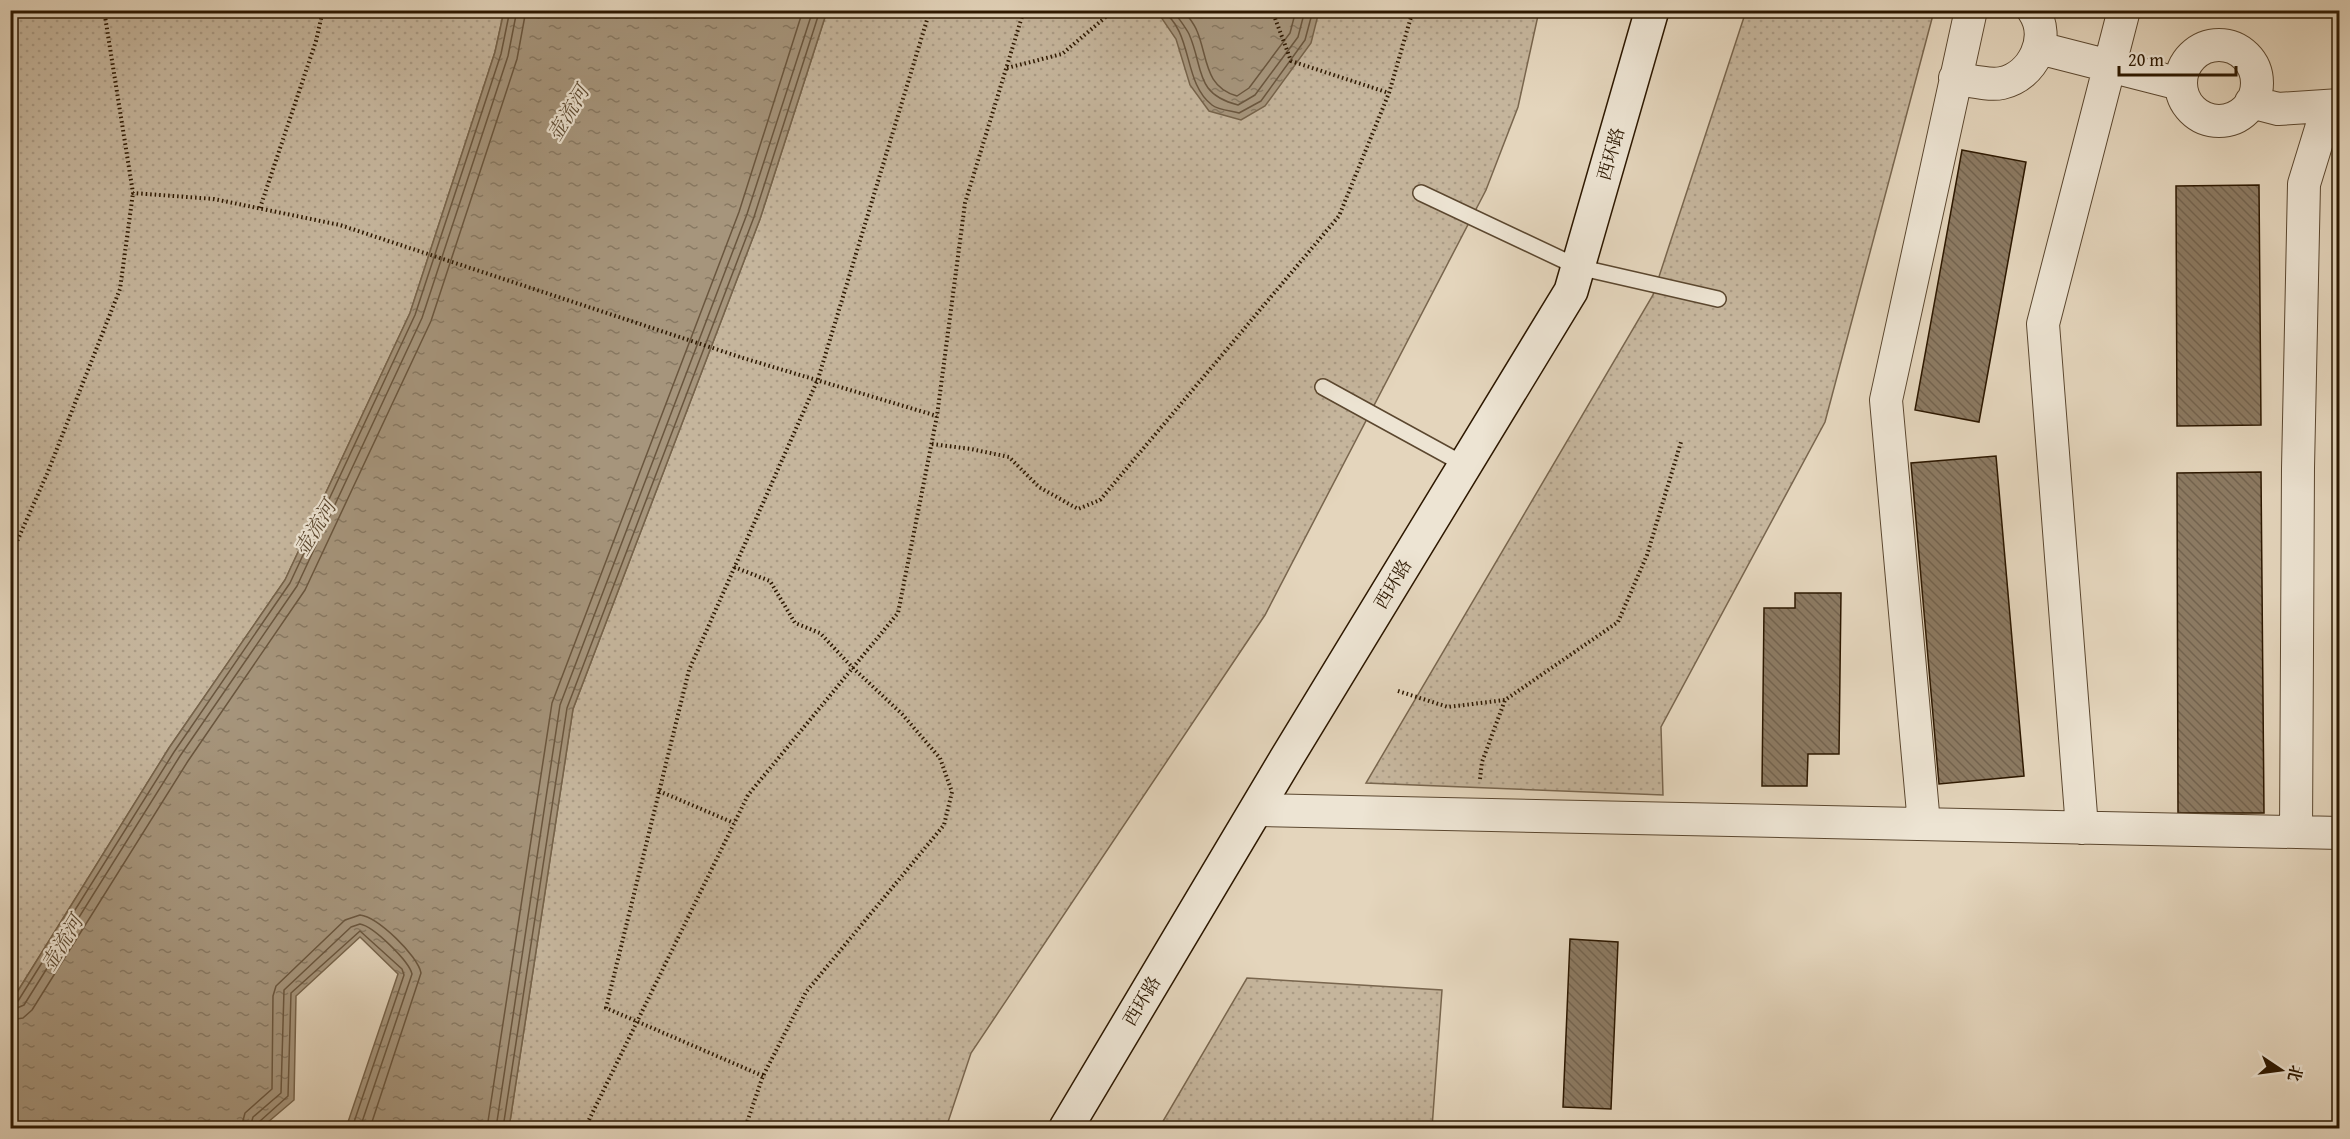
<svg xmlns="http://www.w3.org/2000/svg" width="2350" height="1139" viewBox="0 0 2350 1139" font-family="'Gentium Book Plus','Noto Serif SC',serif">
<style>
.park{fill:url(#park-dots);stroke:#79664e;stroke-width:1.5}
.water{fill:url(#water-ripples);stroke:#76634a;stroke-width:1.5}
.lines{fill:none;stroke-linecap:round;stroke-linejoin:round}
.shore{stroke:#6a563e;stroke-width:1.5}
.building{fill:url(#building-back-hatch);stroke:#2d1800;stroke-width:1.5}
.lane-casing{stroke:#5b472f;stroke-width:18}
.street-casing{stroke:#5b472f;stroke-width:34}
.secondary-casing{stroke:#2d1800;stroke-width:36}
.path{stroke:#2d1800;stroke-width:4;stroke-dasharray:1.5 3;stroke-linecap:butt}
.lane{stroke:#ede4d3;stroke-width:15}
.street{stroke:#ede4d3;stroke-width:32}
.secondary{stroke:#ede4d3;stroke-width:33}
.labels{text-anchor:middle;stroke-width:4.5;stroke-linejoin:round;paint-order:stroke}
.street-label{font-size:18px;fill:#2d1800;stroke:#ede4d3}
.water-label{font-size:20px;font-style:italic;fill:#5d4a32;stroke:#ede4d3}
</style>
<defs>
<pattern id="park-dots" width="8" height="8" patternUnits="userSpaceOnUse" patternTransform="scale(1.5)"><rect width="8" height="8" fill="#c5b59c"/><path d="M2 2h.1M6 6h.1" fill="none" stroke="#aa9b85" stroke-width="1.8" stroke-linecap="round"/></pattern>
<pattern id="water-ripples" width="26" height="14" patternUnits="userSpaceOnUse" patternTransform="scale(1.5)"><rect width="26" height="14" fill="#a6957c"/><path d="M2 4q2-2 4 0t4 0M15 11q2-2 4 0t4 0" fill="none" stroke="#887963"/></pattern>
<pattern id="building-back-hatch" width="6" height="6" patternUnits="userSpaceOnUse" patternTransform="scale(1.5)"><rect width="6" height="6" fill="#8c7a62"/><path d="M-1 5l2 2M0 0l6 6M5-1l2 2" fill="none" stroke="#73634e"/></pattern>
</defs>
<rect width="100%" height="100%" fill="#e4d5bc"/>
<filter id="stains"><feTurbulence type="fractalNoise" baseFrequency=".00333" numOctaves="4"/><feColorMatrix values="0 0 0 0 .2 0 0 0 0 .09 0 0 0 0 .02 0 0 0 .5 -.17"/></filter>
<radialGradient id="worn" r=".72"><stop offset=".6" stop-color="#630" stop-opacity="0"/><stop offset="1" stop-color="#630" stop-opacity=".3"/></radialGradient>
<path class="park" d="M11,11H504L495,52L410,313L285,580L169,748L11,1002Z
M827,11H1539L1518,107L1486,190L1265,615L971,1053L946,1128H509L573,709L760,219Z
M1746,11H1934L1825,422L1661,727L1663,795L1366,783L1653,295Z
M1247,978L1442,990L1432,1128H1159Z"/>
<path class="water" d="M504,11H827L760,219L573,709L509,1128H346L398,974L360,937L296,996L294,1100L261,1128H11V1002L169,748L285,580L410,313L495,52Z
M1147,11L1319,10V11L1311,43L1265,106L1241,120L1209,111L1190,85L1176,39L1161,17Z"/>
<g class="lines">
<path class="shore" d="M1161,10C1194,31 1182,82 1212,105C1218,110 1232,111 1239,113L1261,101L1305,40L1313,10
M1173,10C1178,18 1185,26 1189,34C1204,68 1194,94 1238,105L1255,95L1298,37L1305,10
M1184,10C1188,17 1194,23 1197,31C1208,57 1204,87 1237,96L1249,88L1290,33L1296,10
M10,1004L18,1001L174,752L290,583L415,315L501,54L510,10
M10,1011L24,1005L180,756L297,586L422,318L508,56L517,10
M10,1020L23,1018L32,1010L188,761L305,590L431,321L517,59L526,10
M241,1128L245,1113L272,1089L273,996L276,986L345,920L360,915C378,917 418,956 421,973L370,1128
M250,1128L253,1117L281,1093L284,990L351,927L360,924C373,926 409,961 412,974L360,1128
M257,1128L259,1122L288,1096L291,993L360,931L402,969L404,975L352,1128
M487,1128L552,703L739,212L803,10
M496,1128L560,705L747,214L813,10
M503,1128L567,708L754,217L820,10"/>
</g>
<path class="building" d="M2296,10H2340V11L2296,12Z
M1962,150L2026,162L1979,422L1915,410Z
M2259,185L2261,425L2177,426L2176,186Z
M1996,456L2024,776L1939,784L1911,463Z
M2261,472L2264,813H2178L2177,473Z
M1795,593H1841L1839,754H1808L1807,786H1762L1764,608H1795Z
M1570,939L1618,942L1611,1109L1563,1107Z"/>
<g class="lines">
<g class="lane-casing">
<path id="lane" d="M1421,193L1578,267L1718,299
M1323,387L1465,465"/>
</g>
<g class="street-casing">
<path id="street" d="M2181 83a38 38 0 1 1 76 0a38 38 0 1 1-76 0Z
M2039,48L2180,84
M1955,78C1969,80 1988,86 2002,83C2033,76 2052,38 2033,10
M2251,102L2278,109L2340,105
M1256,810L2340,833
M1924,824L1886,400L1971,10
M2082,828L2043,324L2124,10
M2296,832L2298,468L2304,184L2328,106"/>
</g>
<g class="secondary-casing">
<path id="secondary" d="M1066,1128L1286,759L1571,291L1652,10"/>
</g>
<path class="path" d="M104,10L133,193L214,199L340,225L743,358L937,416
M1272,10L1291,61L1389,93
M1007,68L1062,54L1114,10
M260,208L316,41L323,10
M932,444L971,449L1009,457L1039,487L1078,509L1100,500L1339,216L1389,93L1413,10
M10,557L47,474L120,289L133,193
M734,567L770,581L795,623L820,633L853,668L902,714L940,758L952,792L944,825L806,992L763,1076L745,1128
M1398,691L1448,707L1505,700L1618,622L1647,555L1681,442
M1480,779L1482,762L1505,700
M659,791L734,823
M763,1076L606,1008L689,670L818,379L930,10
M585,1128L748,795L898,613L937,416L965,203L1024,10
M1428,1128H1457"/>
<use href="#lane" class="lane"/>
<use href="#street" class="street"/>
<use href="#secondary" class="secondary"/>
</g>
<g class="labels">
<g class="street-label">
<text transform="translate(1611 154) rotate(-74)" y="6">西环路</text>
<text transform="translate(1393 584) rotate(-59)" y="6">西环路</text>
<text transform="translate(1142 1001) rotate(-59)" y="6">西环路</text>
</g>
<g class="water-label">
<text transform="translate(568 113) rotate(-59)" y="7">壶流河</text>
<text transform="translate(315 528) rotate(-59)" y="7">壶流河</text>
<text transform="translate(62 943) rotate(-59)" y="7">壶流河</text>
</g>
</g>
<rect width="2350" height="1139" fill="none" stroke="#e4d5bc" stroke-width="36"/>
<rect x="12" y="12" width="2326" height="1115" fill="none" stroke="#2d1800" stroke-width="3"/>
<rect x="18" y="18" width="2314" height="1103" fill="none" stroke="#2d1800" stroke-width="1.5"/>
<g transform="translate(2281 1070) rotate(103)" stroke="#ede4d3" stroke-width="4.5" paint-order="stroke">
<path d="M0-4.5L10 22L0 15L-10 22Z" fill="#2d1800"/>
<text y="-9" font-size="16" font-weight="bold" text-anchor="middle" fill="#2d1800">北</text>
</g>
<path d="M2119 66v9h117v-9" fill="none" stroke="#2d1800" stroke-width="3"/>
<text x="2128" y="66" font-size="18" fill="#2d1800" stroke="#ede4d3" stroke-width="4.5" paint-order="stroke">20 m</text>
<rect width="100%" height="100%" filter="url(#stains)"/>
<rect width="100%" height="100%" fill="url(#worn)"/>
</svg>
